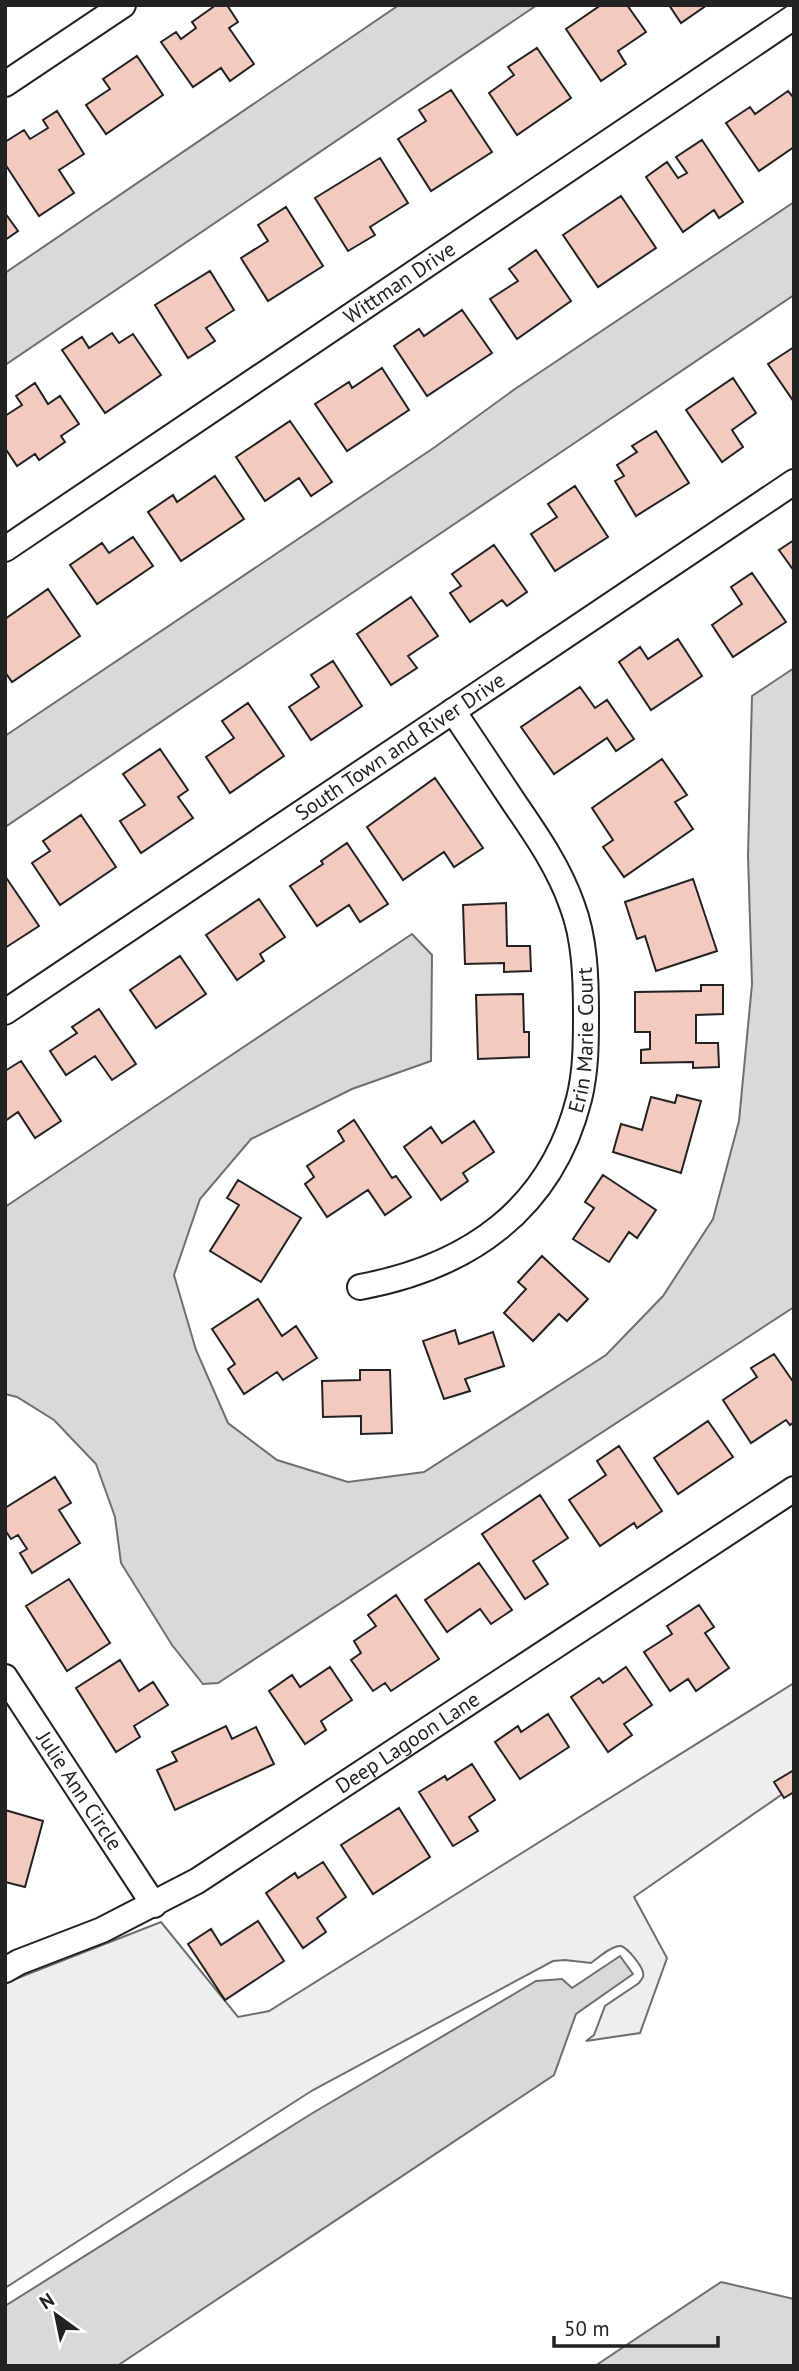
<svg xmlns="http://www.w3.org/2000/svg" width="799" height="2371" viewBox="0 0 799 2371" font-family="'PT Sans',sans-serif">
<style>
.green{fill:#eee;stroke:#6f6f6f;stroke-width:2}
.water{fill:#d9d9d9;stroke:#6f6f6f;stroke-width:2}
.building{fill:#f3c9c0;stroke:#222;stroke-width:2}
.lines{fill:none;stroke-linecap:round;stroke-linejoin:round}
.minor-casing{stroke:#222;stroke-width:28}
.minor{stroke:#fff;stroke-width:24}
.labels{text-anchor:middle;stroke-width:5;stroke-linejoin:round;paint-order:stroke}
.street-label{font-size:21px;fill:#222;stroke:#fff}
</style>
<rect width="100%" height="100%" fill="#fff"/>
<path class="green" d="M794,1683V1786L634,1897L667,1958L640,2033L586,2041L594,2035L605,2006L639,1983C642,1978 644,1978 643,1972C641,1965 628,1948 621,1946C612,1945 598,1958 591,1963L565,1960L553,1961L313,2090L5,2288V1983L161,1922L238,2017L269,2011Z"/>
<path class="water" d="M399,5H537L5,365V273Z
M794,202V295L5,827V736L435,447L515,389Z
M794,668V1307L218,1683L203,1684L172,1645L121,1563L115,1517L96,1464L54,1420L17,1397L5,1394V1207L412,934L432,955L431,1061L352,1089L251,1139L200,1199L174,1275L196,1350L228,1423L277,1460L348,1482L424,1472L606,1355L663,1296L713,1219L739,1121L752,984L748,856L752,696Z
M620,1956L633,1974L576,2014L554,2075L117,2366H5V2306L311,2114L536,1981L562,1979L572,1988Z
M721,2282L794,2299V2366H595Z"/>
<path class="building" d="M216,5H227L238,22L229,28L254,64L230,81L221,68L193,87L161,42L176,32L181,39L196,28L192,22Z
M601,5H627L646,32L618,51L626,64L601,81L566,29Z
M669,5H707L681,23Z
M537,48L571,98L517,135L489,93L514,75L508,67Z
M137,56L163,95L106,134L86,105L110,89L103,79Z
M451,90L492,152L431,191L398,139L426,121L419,110Z
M788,91L794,98V147L759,171L726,123L750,107L755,114Z
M57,111L84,154L59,170L74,193L39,216L5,164V142L24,130L30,139L48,128L43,120Z
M702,140L743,202L719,218L714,210L683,232L646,177L667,162L678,178L687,173L676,157Z
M380,158L408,203L370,227L375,235L348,251L315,198Z
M621,196L656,248L598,287L563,235Z
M286,207L323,266L268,301L241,258L268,241L258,225Z
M5,213L18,231L5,240Z
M536,250L571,301L517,339L490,299L518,281L509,269Z
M210,271L234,310L206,328L215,341L188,358L155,305Z
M462,310L492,353L427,396L394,346L419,329L424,336Z
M112,333L119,343L133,334L161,375L105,413L62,350L82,337L89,348Z
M794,347V402L768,364Z
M382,368L409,410L347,451L315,404L349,382L352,388Z
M733,378L756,413L732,430L743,447L722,462L686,410Z
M35,383L48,404L60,396L79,424L61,436L65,442L39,460L35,454L17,466L5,448V416L22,405L16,396Z
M290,421L332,482L311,496L299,478L265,501L236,457Z
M656,431L689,483L636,516L615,481L624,476L617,465L637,452L632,446Z
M215,476L244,519L181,561L148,512L173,495L177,502Z
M575,486L608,537L555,571L531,534L557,517L548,504Z
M133,537L153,566L97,604L70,565L102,543L109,553Z
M794,540V571L779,550Z
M494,545L527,592L507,606L502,600L470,622L450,593L461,586L452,574Z
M752,573L786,622L733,657L712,625L742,604L731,587Z
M48,589L80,636L12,682L5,672V619Z
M411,597L438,636L408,656L417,668L391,685L357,634Z
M678,639L702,676L651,710L619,662L640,647L648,659Z
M333,661L362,706L311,740L289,707L319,687L311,675Z
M580,687L595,708L607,700L634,739L616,751L607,738L554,774L521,727Z
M248,703L284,756L230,793L206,757L234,738L222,721Z
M160,749L188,790L178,797L193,818L141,853L120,821L145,805L123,774Z
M662,759L687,795L675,802L693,829L624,877L603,847L613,840L592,808Z
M435,778L483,848L454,867L444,852L403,880L367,827Z
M81,815L116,867L60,905L32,863L50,851L43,841Z
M347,843L388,904L360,922L349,905L317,926L290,886L323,864L321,861Z
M5,876L39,926L5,948Z
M693,879L717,951L656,971L645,936L637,939L625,902Z
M259,899L285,937L260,954L264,961L237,980L206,935Z
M506,903L507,946H530L531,971L504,972V963L465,964L463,905Z
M180,956L206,994L156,1028L130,990Z
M701,985H723V1014L696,1015V1043H718L719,1067L693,1068V1062L641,1063V1050L650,1049V1032H635V992L701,991Z
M523,994L524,1032H529V1057L478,1059L476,995Z
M99,1009L136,1064L112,1080L95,1056L66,1075L50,1051L77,1033L72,1027Z
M21,1061L61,1121L35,1138L18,1112L5,1121V1071Z
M677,1095L701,1101L681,1173L613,1152L621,1124L642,1130L651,1097L675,1103Z
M354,1120L392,1178L396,1176L411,1197L385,1215L368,1190L327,1217L305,1184L314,1177L307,1166L344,1141L338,1131Z
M474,1121L494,1152L463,1173L468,1181L441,1200L404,1147L431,1127L442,1143Z
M603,1175L656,1210L637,1238L629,1232L609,1262L573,1239L594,1208L585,1202Z
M238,1180L301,1218L261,1282L210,1251L239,1205L227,1198Z
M542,1256L588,1299L567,1321L559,1314L533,1341L504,1313L526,1289L518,1282Z
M258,1299L282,1336L296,1326L317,1358L283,1380L277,1372L244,1394L228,1369L235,1364L212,1329Z
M455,1330L459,1344L493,1332L504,1366L465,1379L470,1391L444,1399L423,1341Z
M774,1354L794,1383V1422L790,1425L786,1420L751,1443L723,1400L757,1377L751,1368Z
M360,1370H390L392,1433L361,1434V1416L323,1417L322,1381L360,1380Z
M708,1421L733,1457L678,1494L654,1458Z
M619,1446L662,1511L637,1528L634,1523L600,1546L569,1500L606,1475L597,1461Z
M55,1477L71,1503L59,1510L80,1543L32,1573L20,1553L27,1549L18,1535L11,1539L5,1530V1508Z
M540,1495L568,1538L533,1561L548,1584L525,1599L482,1534Z
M479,1563L512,1610L491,1624L480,1609L447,1632L425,1600Z
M69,1579L110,1643L67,1671L26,1606Z
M396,1595L439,1659L391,1691L385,1683L373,1691L351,1660L361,1653L354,1641L376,1626L368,1615Z
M699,1605L714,1627L705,1633L729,1668L696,1691L688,1679L670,1691L644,1652L672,1634L667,1626Z
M120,1660L139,1691L153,1682L168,1705L134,1726L140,1737L116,1752L76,1688Z
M330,1667L352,1700L321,1721L326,1730L305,1744L269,1691L292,1675L300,1687Z
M626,1667L652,1705L624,1724L632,1735L608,1752L571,1697L599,1678L603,1683Z
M548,1714L569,1747L520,1779L495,1742L518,1726L521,1732Z
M226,1726L232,1739L256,1727L274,1764L175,1810L157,1770L177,1761L172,1752Z
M472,1764L495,1800L469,1817L478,1831L453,1846L419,1792L445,1776L447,1780Z
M794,1770V1792L784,1798L774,1782Z
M399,1808L430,1857L373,1894L341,1845Z
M5,1810L43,1821L25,1887L5,1882Z
M323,1862L346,1897L317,1918L326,1932L303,1948L266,1893L295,1873L298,1878Z
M258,1921L284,1961L225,2000L188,1944L211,1929L221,1945Z"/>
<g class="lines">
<g class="minor-casing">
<g id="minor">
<path d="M5,84L123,5"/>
<path id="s1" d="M5,549L794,17"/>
<path id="s2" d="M5,1012L794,482"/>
<path id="s3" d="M360,1287C468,1267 551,1210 579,1099C586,1071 586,1043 586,1015C586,978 585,939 572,905C559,868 537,836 515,804C494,773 474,742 453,711"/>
<path id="s4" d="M5,1677L154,1905"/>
<path id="s5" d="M5,1970L19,1962L102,1930L197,1881L794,1489"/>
</g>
</g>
<use href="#minor" class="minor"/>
</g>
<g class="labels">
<g class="street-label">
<text dy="7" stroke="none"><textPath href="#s1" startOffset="476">Wittman Drive</textPath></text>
<text dy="7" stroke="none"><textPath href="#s2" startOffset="476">South Town and River Drive</textPath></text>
<text dy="7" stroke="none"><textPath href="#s3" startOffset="366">Erin Marie Court</textPath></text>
<text dy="7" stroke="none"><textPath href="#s5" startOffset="464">Deep Lagoon Lane</textPath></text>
<text dy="7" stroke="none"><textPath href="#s4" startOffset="136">Julie Ann Circle</textPath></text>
</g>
</g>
<rect width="799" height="2371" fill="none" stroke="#222222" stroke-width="14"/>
<g transform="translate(56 2315) rotate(327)" stroke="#ffffff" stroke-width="5" paint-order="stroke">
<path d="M0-5L12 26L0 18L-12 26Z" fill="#222222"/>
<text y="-10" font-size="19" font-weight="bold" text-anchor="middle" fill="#222222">N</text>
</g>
<path d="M554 2336v10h164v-10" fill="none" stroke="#222222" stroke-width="3.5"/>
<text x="564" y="2336" font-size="21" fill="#222222" stroke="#ffffff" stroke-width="5" paint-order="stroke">50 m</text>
</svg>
